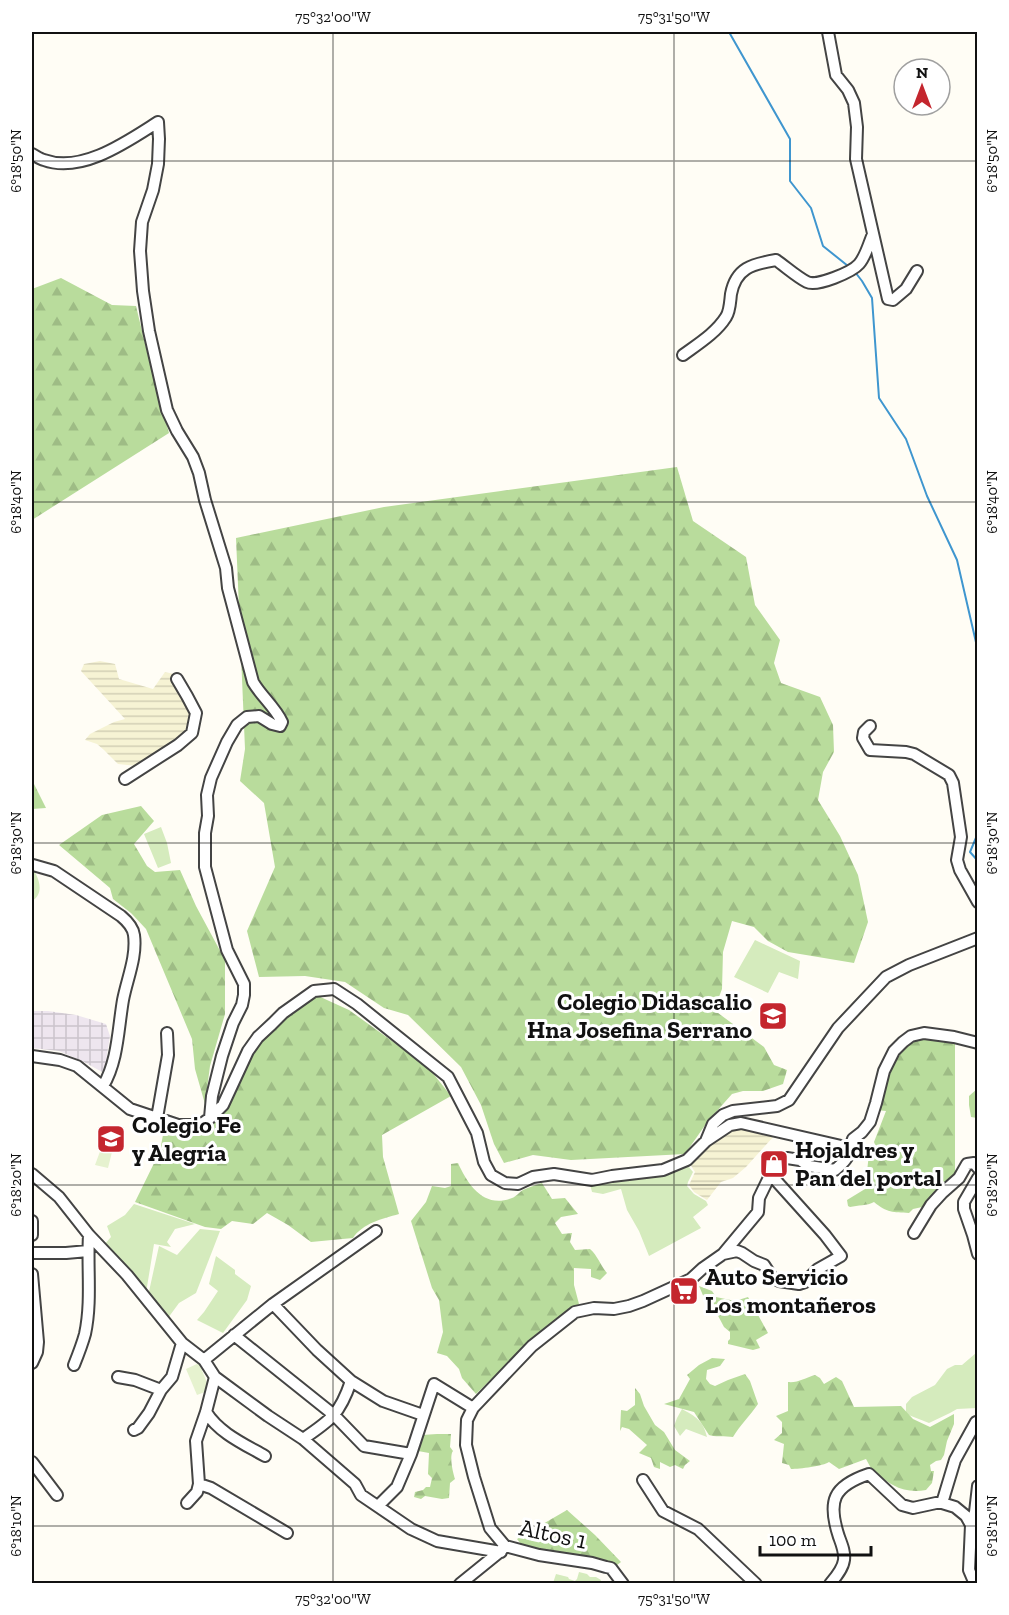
<svg xmlns="http://www.w3.org/2000/svg" width="1009" height="1615" viewBox="0 0 1009 1615" font-family="'Zilla Slab',serif">
<style>
.industrial{fill:url(#industrial-grid)}
.farmland{fill:url(#farmland-rules)}
.green{fill:#d5ebbd}
.forest{fill:url(#forest-firs)}
.pitch{fill:#e6f2cf}
.lines{fill:none;stroke-linecap:round;stroke-linejoin:round}
.stream{stroke:#3f96cf;stroke-width:2}
.minor-casing{stroke:#444;stroke-width:14}
.minor{stroke:#fff;stroke-width:10}
.ticks{fill:none;stroke:#111;stroke-width:1.5;stroke-opacity:0.45}
.labels{text-anchor:middle;stroke-width:6;stroke-linejoin:round;paint-order:stroke}
.poi-label{font-size:24px;font-weight:bold;fill:#111;stroke:#fff;text-anchor:start}
.street-label{font-size:24px;fill:#111;stroke:#fff}
.neatline{fill:none;stroke:#111;stroke-width:2}
.ticks-label{font-size:15px;text-anchor:middle;fill:#111}
</style>
<defs>
<pattern id="industrial-grid" width="8" height="8" patternUnits="userSpaceOnUse" patternTransform="scale(1.5)"><rect width="8" height="8" fill="#eee6ef"/><path d="M0 4h8M4 0v8" fill="none" stroke="#cbc4cc"/></pattern>
<pattern id="farmland-rules" width="6" height="5" patternUnits="userSpaceOnUse" patternTransform="scale(1.5)"><rect width="6" height="5" fill="#f6f3d4"/><path d="M0 2.5h6" fill="none" stroke="#d2cfb5"/></pattern>
<pattern id="forest-firs" width="22" height="20" patternUnits="userSpaceOnUse" patternTransform="scale(1.5)"><rect width="22" height="20" fill="#b9dc9c"/><path d="M5 1l3.5 6h-7zM16 11l3.5 6h-7z" fill="#9ebc85"/></pattern>
</defs>
<rect width="100%" height="100%" fill="#fffdf5"/>
<path class="industrial" d="M32,1011H48L76,1015L106,1024L110,1036L104,1073L84,1062L59,1051L32,1048Z"/>
<path class="farmland" d="M100,661L115,664L119,679L153,689L165,672L174,674V681L191,713L184,734L176,742L137,766L118,764L104,750L97,744L85,740L90,734L114,722L125,719L81,671L84,664Z
M739,1128L764,1129L774,1136L746,1167L733,1178L721,1182L707,1200L694,1192L689,1185L695,1172L690,1164L713,1141L725,1132Z"/>
<path class="green" d="M161,827L167,843L171,863L158,868L144,834Z
M32,867C39,878 45,893 32,901Z
M755,940L800,961L798,979L779,972L768,993L734,977Z
M688,1166L693,1172L688,1182L687,1186L694,1194L706,1201L708,1205L693,1217L701,1228L649,1256L639,1231L627,1210L621,1189L603,1194L592,1192L590,1184L673,1173Z
M134,1204L195,1224L175,1229L167,1242L171,1247L154,1244L146,1293L104,1245L111,1237L107,1226L125,1215Z
M200,1229L220,1231L196,1293L179,1303L168,1318L148,1296L159,1246L177,1255Z
M216,1256L235,1270V1274L251,1286L247,1300L223,1333L197,1320L204,1312L218,1291L209,1284Z
M976,1353H977V1408L957,1409L950,1413L929,1423L906,1414V1404L912,1397L935,1385L947,1369L955,1365H962Z
M682,1409C696,1417 703,1420 707,1437L686,1429L680,1436L674,1426L677,1418Z
M579,1572L587,1574L590,1577H596L601,1580L600,1583H553L556,1574L568,1577L569,1579L575,1581L577,1579Z"/>
<path class="forest" d="M61,278L112,305L136,306L150,364L169,433L32,520V289Z
M677,467L693,521L746,557L755,605L780,640L774,663L781,683L820,697L833,725L834,752L823,772L818,800L840,836L858,875L868,922L854,963L788,952L768,941L754,927L732,921L723,952L722,989L714,1010L764,1047L774,1065L787,1070L783,1084L763,1091H743L732,1094L708,1121L685,1154L571,1160L533,1155L504,1163L494,1144L481,1105L461,1067L408,1015L384,1008L345,982L305,976L259,977L247,931L275,867L264,803L240,781L245,749L236,538L384,507Z
M32,780L46,808L32,809Z
M141,806L154,821L134,844L147,866L155,872L180,870L196,906L225,960V1014L210,1066L205,1104L195,1069L192,1039L146,929L131,913L113,899L110,888L59,845L102,815Z
M316,995L349,1010L428,1067L451,1096L382,1135L383,1157L399,1214C382,1219 363,1223 353,1238L311,1242L288,1225L267,1213L253,1224L232,1221L221,1229L205,1227L135,1202L160,1151L165,1124H205L251,1054L272,1027Z
M915,1037L955,1040V1180L927,1206L913,1209L909,1213C893,1212 887,1213 874,1202C867,1206 858,1205 850,1207L848,1206L847,1200L865,1189L869,1154L876,1147L874,1142L886,1111L876,1110L891,1062L897,1053Z
M977,1089V1118L971,1117L969,1105V1096Z
M458,1163C468,1185 484,1209 512,1198C516,1197 519,1192 523,1190C529,1187 536,1185 542,1183L552,1199L565,1198L578,1214L561,1217L555,1223L562,1234L572,1233L570,1242L575,1250L590,1249C598,1256 600,1265 607,1273L600,1280L591,1277V1269L574,1268V1285L579,1304C541,1329 509,1362 476,1394L462,1378L459,1369L447,1356L437,1353L443,1332L439,1300L432,1288L411,1221L426,1202L432,1186L445,1188L451,1186V1164Z
M699,1286L712,1291L716,1297L735,1301L748,1297L768,1333L756,1340L760,1348L753,1350L728,1344V1341L730,1339V1332L724,1327L715,1310H713L712,1307H708Z
M712,1358L725,1359L720,1366L707,1370L706,1379L710,1384L715,1386L728,1380L745,1374L750,1381L758,1404C750,1416 740,1425 733,1437C726,1436 713,1437 709,1435L694,1412L664,1404L679,1399L690,1379L687,1375L699,1365Z
M815,1375L820,1378L824,1384L836,1377L842,1381L854,1407L901,1406L913,1419L930,1427L954,1414V1424L947,1441L944,1455L941,1460L936,1461L930,1465L931,1471H934L932,1483L926,1490C915,1492 903,1491 893,1485C885,1481 881,1475 873,1472L866,1459L839,1469L829,1462C823,1466 800,1469 791,1469L789,1465L782,1463L784,1444L774,1440L782,1433V1422L776,1416L788,1411V1382C798,1383 805,1378 815,1375Z
M635,1388L640,1394L644,1406L655,1425L664,1432L675,1450L690,1461L685,1465L683,1469L675,1465L670,1467L660,1462V1469L654,1467L651,1458L639,1453L647,1445L629,1429L622,1427L620,1431L621,1410L627,1411L635,1405Z
M437,1434H451L450,1447L453,1451C449,1456 453,1473 455,1479L450,1483L449,1498L442,1499L425,1496L421,1499L414,1497L415,1492L423,1490L426,1487H430L432,1478L428,1474L429,1453L418,1451L420,1441L422,1435Z
M567,1510L595,1535L621,1562L617,1565L610,1566L524,1548L517,1539Z"/>
<path class="pitch" d="M102,1146L113,1148L108,1168L95,1165Z
M199,1363L210,1390L197,1395L186,1369Z"/>
<g class="lines">
<path class="stream" d="M729,32L790,139V181L811,208L823,246L848,266
M855,272L862,281L872,298L879,398L906,439L927,496L957,560L978,651
M978,833L970,852L978,861"/>
<g class="minor-casing">
<path id="minor" d="M828,32L836,75L848,90L854,103L857,127L856,159L888,299L893,300L906,289L917,271
M32,154C36,156 40,159 44,160C82,174 128,141 158,122L159,139L158,164L153,190L142,222L140,251L143,291L149,331L167,410L177,431L193,457L199,473L205,500L226,568L228,588L253,682C261,696 275,707 282,722L280,726L272,724L259,716L247,717L237,725L227,742L211,778L207,795L208,816L205,833V867L227,950L244,984V995L242,1005L233,1023L222,1056L212,1096L210,1118
M683,355C698,344 716,333 726,317C730,311 730,302 731,294C736,268 752,264 776,260C786,267 797,277 807,282C817,287 852,272 859,264C866,256 869,243 873,234
M870,726L864,732L863,738L870,750L906,752L914,754L949,775L953,783L961,837L957,860L960,870L978,902
M125,779L178,745L192,733L196,713L187,696L177,679
M33,865L54,871L121,916C127,921 133,927 134,935C137,957 127,979 123,1000C118,1029 118,1061 103,1086
M32,1056L60,1060L77,1066L130,1109L178,1125H193L203,1123L210,1118L223,1105L248,1051L258,1037L272,1024L283,1013L314,991L334,989L357,1004L448,1077L477,1133L484,1162L491,1175L505,1183L518,1184L533,1177L554,1174L592,1180L612,1176L663,1170L687,1160L706,1141L730,1125L741,1123L850,1148L853,1139L862,1132L870,1122L876,1103L884,1071L894,1051L903,1042L911,1036L924,1033L954,1037L978,1043
M157,1118L168,1055L167,1033
M706,1141L713,1124L723,1115L733,1111L777,1106L789,1100L838,1028L886,977L909,965L978,938
M32,1174L59,1197L89,1235L127,1275L182,1343L204,1360L215,1377L268,1416L303,1439L355,1484L361,1495L411,1529L437,1541L501,1552
M978,1178L964,1202V1209L973,1235L978,1254
M32,1221V1235
M914,1233L931,1205L942,1193L959,1178L967,1164L974,1163L978,1168
M32,1253H66L88,1251
M723,1254L737,1251L742,1253L754,1261L764,1265L772,1277L779,1281L799,1284L805,1282L818,1269L841,1256L825,1235L771,1175
M32,1274L38,1342L37,1352L32,1363
M273,1304L317,1350L351,1381L383,1401L423,1415
M234,1335L334,1415L364,1446L411,1454
M204,1360L273,1304L376,1231
M74,1365C78,1355 82,1345 85,1334C92,1301 87,1268 89,1235
M118,1377L135,1380L161,1390
M206,1412C219,1433 244,1444 265,1456
M134,1430L138,1428L149,1413L161,1390L172,1377L182,1343
M303,1439C331,1420 340,1414 351,1381
M32,1462L57,1495
M643,1480L663,1511L698,1529L756,1584
M199,1484L211,1488L287,1533
M187,1503L197,1492L199,1484L196,1441L206,1412L215,1377
M942,1503L955,1460L976,1422
M378,1506L397,1487L411,1454L434,1384L473,1408
M971,1525L975,1512L978,1486
M460,1584L502,1550
M623,1584L611,1568L606,1567L592,1563L539,1555L505,1546L490,1528L474,1477L466,1445L467,1420L473,1408L532,1346L575,1312L594,1308L614,1309L629,1306L643,1301L691,1279L703,1268L723,1254L758,1212L759,1198L776,1163L781,1159L787,1158L800,1160L809,1166L835,1170C843,1163 849,1158 850,1148
M830,1584C835,1578 843,1569 844,1560C845,1552 842,1545 839,1537C827,1501 833,1486 869,1474L902,1505L913,1508L936,1503H942L955,1507L966,1516L971,1525L969,1570L975,1584"/>
</g>
<use href="#minor" class="minor"/>
</g>
<path class="ticks" d="M333,32V1584M674,32V1584M32,161H978M32,502H978M32,843H978M32,1185H978M32,1526H978"/>
<defs>
<g id="school-square" transform="scale(1.5)"><rect x="-9" y="-9" width="18" height="18" rx="4" fill="#c4262e" stroke="#fff"/><path d="M0-5L7-2L0 1L-7-2ZM-4 1L0 2.5L4 1V4Q0 6-4 4Z" fill="#fff"/></g>
<g id="shop-square" transform="scale(1.5)"><rect x="-9" y="-9" width="18" height="18" rx="4" fill="#c4262e" stroke="#fff"/><path d="M-5-2.5h2.3a2.7 3.5 0 0 1 5.4 0H5L5.5 6h-11ZM-1.5-2.5h3a1.5 2.3 0 0 0-3 0Z" fill="#fff"/></g>
<g id="supermarket-square" transform="scale(1.5)"><rect x="-9" y="-9" width="18" height="18" rx="4" fill="#c4262e" stroke="#fff"/><path d="M-6-5.5h2.5l.6 2H6L4.5 2H-2.5L-4.4-4H-6ZM-1.5 3.2a1.3 1.3 0 1 0 .1 0ZM3 3.2a1.3 1.3 0 1 0 .1 0Z" fill="#fff"/></g>
</defs>
<g fill-rule="evenodd">
<use href="#school-square" x="773" y="1016"/>
<use href="#school-square" x="111" y="1139"/>
<use href="#shop-square" x="774" y="1164"/>
<use href="#supermarket-square" x="684" y="1291"/>
</g>
<g class="labels">
<g class="poi-label">
<text x="752" y="1010" text-anchor="end">Colegio Didascalio<tspan x="752" dy="28">Hna Josefina Serrano</tspan></text>
<text x="132" y="1133">Colegio Fe<tspan x="132" dy="28">y Alegría</tspan></text>
<text x="795" y="1158">Hojaldres y<tspan x="795" dy="28">Pan del portal</tspan></text>
<text x="705" y="1285">Auto Servicio<tspan x="705" dy="28">Los montañeros</tspan></text>
</g>
<g class="street-label">
<text transform="translate(553 1534) rotate(12)" y="8">Altos 1</text>
</g>
</g>
<rect width="1009" height="1615" fill="none" stroke="#ffffff" stroke-width="66"/>
<g transform="translate(922 87)"><circle r="28" fill="#ffffff" stroke="#a0a0a0" stroke-width="1.5"/>
<path d="M0-4.5L10 22L0 15L-10 22Z" fill="#c4262e"/>
<text y="-9" font-size="16" font-weight="bold" text-anchor="middle" fill="#111111">N</text>
</g>
<path d="M760 1546v9h111v-9" fill="none" stroke="#111111" stroke-width="3"/>
<text x="769" y="1546" font-size="18" fill="#111111" stroke="#ffffff" stroke-width="4.5" paint-order="stroke">100 m</text>
<rect x="33" y="33" width="943" height="1549" class="neatline"/>
<g class="ticks-label">
<text x="333" y="22">75°32'00"W</text>
<text x="674" y="22">75°31'50"W</text>
<text transform="translate(16 161) rotate(-90)" y="5">6°18'50"N</text>
<text transform="translate(992 161) rotate(-90)" y="5">6°18'50"N</text>
<text transform="translate(16 502) rotate(-90)" y="5">6°18'40"N</text>
<text transform="translate(992 502) rotate(-90)" y="5">6°18'40"N</text>
<text transform="translate(16 843) rotate(-90)" y="5">6°18'30"N</text>
<text transform="translate(992 843) rotate(-90)" y="5">6°18'30"N</text>
<text transform="translate(16 1185) rotate(-90)" y="5">6°18'20"N</text>
<text transform="translate(992 1185) rotate(-90)" y="5">6°18'20"N</text>
<text transform="translate(16 1526) rotate(-90)" y="5">6°18'10"N</text>
<text transform="translate(992 1526) rotate(-90)" y="5">6°18'10"N</text>
<text x="333" y="1604">75°32'00"W</text>
<text x="674" y="1604">75°31'50"W</text>
</g>
</svg>
